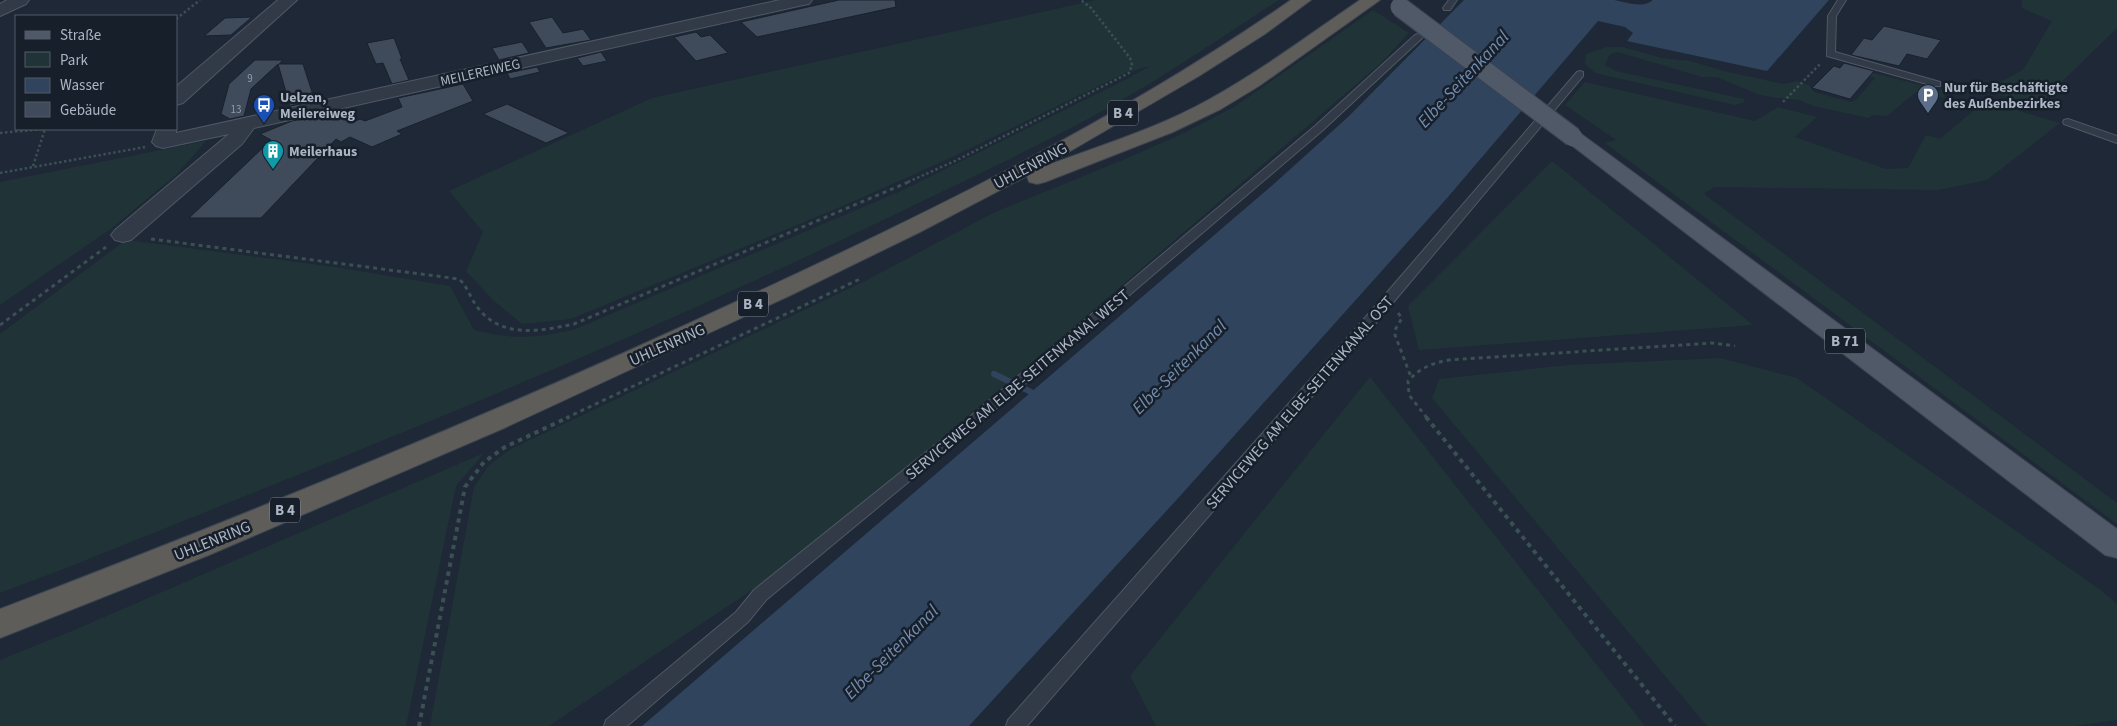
<svg xmlns="http://www.w3.org/2000/svg" width="2117" height="726" viewBox="0 0 2117 726" font-family="'Source Sans 3',sans-serif">
<style>
.green{fill:#203437}
.water{fill:#30445e}
.lines{fill:none;stroke-linecap:round;stroke-linejoin:round}
.stream{stroke:#30445e;stroke-width:6}
.building{fill:#3f4b5b;stroke:#19212d}
.service-casing{stroke:#4f5865;stroke-width:2}
.minor-casing{stroke:#4f5865;stroke-width:2}
.primary-casing{stroke:#3b4350;stroke-width:2}
.trunk-casing{stroke:#3c4551;stroke-width:2}
.path-far2{stroke:#3a5052;stroke-width:2.5;stroke-dasharray:2.5 2.5;stroke-linecap:butt}
.path-far1{stroke:#3a5052;stroke-width:3;stroke-dasharray:4 4;stroke-linecap:butt}
.path{stroke:#3a5052;stroke-width:4;stroke-dasharray:4.5 4.5;stroke-linecap:butt}
.service{fill:#313a46;fill-rule:evenodd}
.minor{fill:#313a46;fill-rule:evenodd}
.primary{fill:#4f5967;fill-rule:evenodd}
.trunk{fill:#5e5d5a;fill-rule:evenodd}
.primary-bridge-casing{stroke:#3b4350;stroke-width:21;stroke-linecap:butt}
.primary-bridge{stroke:#4f5967;stroke-width:19}
.labels{text-anchor:middle;stroke-width:5;stroke-linejoin:round;paint-order:stroke}
.far-number-label{font-size:11px;fill:#909aaa}
.far-street-label{font-size:14px;fill:#abb5c4;stroke:#171f2b}
.far-poi-label{font-size:14px;font-weight:bold;fill:#abb5c4;stroke:#171f2b;text-anchor:start}
.shield{fill:#171f2b;stroke:#7f8896;stroke-width:1}
.shield-label{font-size:15px;font-weight:bold;fill:#abb5c4}
.street-label{font-size:16px;fill:#abb5c4;stroke:#171f2b}
.water-label{font-size:18px;font-style:italic;fill:#728cae;stroke:#171f2b}
</style>
<rect width="100%" height="100%" fill="#1e2836"/>
<path class="green" d="M1096,0H1279C1237,27 1196,55 1154,81C1066,135 969,178 877,223C611,352 335,460 61,570L0,593V334L126,240L335,267L450,286L474,330C515,340 533,338 573,330L901,191L1127,79L1150,66L1125,73L946,160L845,205L571,319L522,324L494,301L466,271L483,232L449,191L652,98Z
M2022,0H2117V28L2037,106L1984,90L2023,70L2052,21L2022,8Z
M1373,10L1409,33L1381,63L1022,371L785,568L549,726H430L474,487L489,465L511,449L865,281L995,212L1123,160L1184,133L1234,107Z
M1606,47H1623L1662,58L1690,61L1728,72L1784,84L1797,81L1809,85L1814,92L1851,102L1856,100L1875,78L1860,72L1866,71L1943,91L1945,98L1916,92L1887,116L1873,115L1868,118L1813,106L1800,100L1777,98L1760,95L1717,77H1702L1618,52L1610,54L1605,65L1616,71L1744,99L1745,102L1735,105L1595,73L1585,64L1586,54Z
M1585,82L1755,121L1778,107L1817,117L1795,137L1886,169L1908,168L1926,135L1940,139L1985,101L2060,123L1987,180L1939,190L1714,187L1704,194L2117,503V524L1605,143L1616,140L1565,105Z
M206,141L177,174L112,228L0,305V182Z
M1552,161L1753,325L1419,350L1408,306Z
M1720,358L1797,378L2102,591L2117,604V720L2075,726H1707L1432,398L1439,379L1569,365Z
M1370,377L1645,726H1156L1130,676Z
M484,453L456,486L406,726H0V660L74,630Z"/>
<path class="water" d="M1464,0H1614C1626,2 1643,9 1653,0H1829L1767,71L1627,41L1633,33L1625,27L1598,21L1448,197L1181,495L969,726H642L1276,182L1348,117Z"/>
<g class="lines">
<path class="stream" d="M994,374L1031,392"/>
</g>
<path class="building" d="M839,0H895L896,7L757,37L741,22Z
M252,17L231,35L204,36L225,18Z
M552,17L563,33L583,29L591,40L546,48L529,22Z
M1884,26L1941,40L1927,59L1907,54L1899,66L1851,55L1864,38L1872,40Z
M696,32L701,37L710,35L728,53L696,61L674,37Z
M394,38L402,59H400L409,80L392,84L383,63L376,64L367,43Z
M522,42L529,53L499,60L492,48Z
M601,52L607,61L583,66L577,58Z
M255,60H283L279,64H303L315,101L290,106L278,64L251,89L244,116L230,119L221,114L229,84Z
M1844,63L1874,71L1850,99L1812,88L1834,66L1840,68Z
M537,67L540,72L510,79L507,73Z
M463,84L473,101L397,131L402,134L372,147L350,137L341,142L336,139L261,218H189L271,140L260,134L292,121L320,115L321,120L335,114L353,122L360,119L365,121L402,107L398,98Z
M507,104L569,133L546,143L483,114Z"/>
<g class="lines">
<g class="service-casing">
<path id="service" d="M1449,0H1457L1450,10H1444L1443,8Z
M1838,0H1846L1836,16L1835,52L1940,82V86H1934L1827,56L1828,16Z
M1418,34L1423,37L1421,39L1323,130L971,430L766,600L748,622L627,726H604L606,720L736,612L754,590L961,424L1315,126L1415,35Z
M1580,71L1583,72V76L1381,317L1027,726H1006L1008,720L1371,311L1577,72Z
M2068,119L2117,136V143L2064,124L2063,122L2064,120Z"/>
</g>
<g class="minor-casing">
<path id="minor" d="M7,0H29L26,4L0,16V4Z
M278,0H297L183,103L176,105V87L178,85Z
M780,0H812L809,4L803,5L254,128L242,144L131,240L123,242L115,240L111,235L115,230L229,134L163,148L156,146L152,142L157,129L176,127V133Z"/>
</g>
<g class="primary-casing">
<path id="primary" d="M1573,131L1580,133L2117,529V558L2105,555L1566,141L1562,137L1566,133Z"/>
</g>
<g class="trunk-casing">
<path id="trunk" d="M1291,0H1311L1265,34L1199,76L1043,167C1098,146 1156,129 1208,100C1261,71 1310,34 1360,0H1380L1259,86L1221,109L1173,132L1045,182L1037,184L1029,182L1027,176L920,232L791,295L502,429L209,555L0,638V609C251,513 499,412 742,299C931,212 1120,119 1291,0Z"/>
</g>
<path class="path-far2" d="M176,19L200,0
M1783,102L1821,63
M0,133L43,129
M33,166L45,129
M0,173L145,147
M908,182L955,161L1129,73L1132,65L1130,58L1091,8L1081,0"/>
<path class="path-far1" d="M151,239L459,279C468,287 470,298 478,308C502,339 541,331 574,324L911,181
M1398,313L1402,318L1395,330V335L1411,377
M0,325L106,247
M566,418L860,279
M1427,418L1409,395L1408,381C1420,368 1432,363 1449,360L1712,343L1735,346"/>
<path class="path" d="M1426,417L1675,726
M419,726L465,487L484,462L505,447L569,417"/>
<use href="#service" class="service"/>
<use href="#minor" class="minor"/>
<use href="#primary" class="primary"/>
<use href="#trunk" class="trunk"/>
<g class="primary-bridge-casing">
<path id="primary-bridge" d="M1400,7L1573,137"/>
</g>
<use href="#primary-bridge" class="primary-bridge"/>
</g>
<defs>
<g id="parking-pin" transform="scale(1.125)"><path d="M0 17L-7.5 6A9.5 9.5 0 1 1 7.5 6Z" fill="#5c6f8a" stroke="#171f2b"/><path d="M-3.5-5.5H1a3.5 3.5 0 0 1 0 7H-1V5.5H-3.5ZM-1-3.4V-.6H.8a1.4 1.4 0 0 0 0-2.8Z" fill="#fff"/></g>
<g id="bus-pin" transform="scale(1.125)"><path d="M0 17L-7.5 6A9.5 9.5 0 1 1 7.5 6Z" fill="#1a4fb4" stroke="#171f2b"/><path d="M-5-6H5V4H4V6H2V4H-2V6H-4V4H-5ZM-3.5-4V0h7V-4ZM-3.5 1.2v1.5H-2V1.2ZM2 1.2v1.5H3.5V1.2Z" fill="#fff"/></g>
<g id="building-pin" transform="scale(1.125)"><path d="M0 17L-7.5 6A9.5 9.5 0 1 1 7.5 6Z" fill="#0f9aa8" stroke="#171f2b"/><path d="M-4-6H4V6H1V3H-1V6H-4ZM-2.5-4.3h1.7v1.8h-1.7ZM.8-4.3h1.7v1.8H.8ZM-2.5-1h1.7V.8h-1.7ZM.8-1h1.7V.8H.8Z" fill="#fff"/></g>
</defs>
<g fill-rule="evenodd">
<use href="#parking-pin" x="1928" y="95"/>
<use href="#bus-pin" x="264" y="105"/>
<use href="#building-pin" x="273" y="151"/>
</g>
<g class="labels">
<g class="far-number-label">
<text x="250" y="82">9</text>
<text x="236" y="113">13</text>
</g>
<g class="far-street-label">
<text transform="translate(480 72) rotate(-13)" y="5">MEILEREIWEG</text>
</g>
<g class="far-poi-label">
<text x="1944" y="92">Nur für Beschäftigte<tspan x="1944" dy="16">des Außenbezirkes</tspan></text>
<text x="280" y="102">Uelzen,<tspan x="280" dy="16">Meilereiweg</tspan></text>
<text x="289" y="156">Meilerhaus</text>
</g>
<g class="shield">
<rect x="1108" y="100.5" width="30" height="25" rx="4"/>
<rect x="738" y="291.5" width="30" height="25" rx="4"/>
<rect x="1825" y="328.5" width="40" height="25" rx="4"/>
<rect x="270" y="497.5" width="30" height="25" rx="4"/>
</g>
<g class="shield-label">
<text x="1123" y="118">B 4</text>
<text x="753" y="309">B 4</text>
<text x="1845" y="346">B 71</text>
<text x="285" y="515">B 4</text>
</g>
<g class="street-label">
<text transform="translate(1030 165) rotate(-28)" y="6">UHLENRING</text>
<text transform="translate(667 344) rotate(-24)" y="6">UHLENRING</text>
<text transform="translate(1017 384) rotate(-40)" y="6">SERVICEWEG AM ELBE-SEITENKANAL WEST</text>
<text transform="translate(1299 402) rotate(-49)" y="6">SERVICEWEG AM ELBE-SEITENKANAL OST</text>
<text transform="translate(212 540) rotate(-22)" y="6">UHLENRING</text>
</g>
<g class="water-label">
<text transform="translate(1463 79) rotate(-47)" y="6">Elbe-Seitenkanal</text>
<text transform="translate(1179 367) rotate(-45)" y="6">Elbe-Seitenkanal</text>
<text transform="translate(891 652) rotate(-45)" y="6">Elbe-Seitenkanal</text>
</g>
</g>
<rect x="15" y="15" width="162" height="115" fill="#171f2b" stroke="#525b68"/>
<rect x="25" y="31" width="25" height="8" fill="#4f5967" stroke="#525b68"/>
<text x="60" y="40" font-size="15" fill="#abb5c4">Straße</text>
<rect x="25" y="52" width="25" height="15" fill="#203437" stroke="#525b68"/>
<text x="60" y="65" font-size="15" fill="#abb5c4">Park</text>
<rect x="25" y="78" width="25" height="15" fill="#30445e" stroke="#525b68"/>
<text x="60" y="90" font-size="15" fill="#abb5c4">Wasser</text>
<rect x="25" y="102" width="25" height="15" fill="#3f4b5b" stroke="#525b68"/>
<text x="60" y="115" font-size="15" fill="#abb5c4">Gebäude</text>
</svg>
